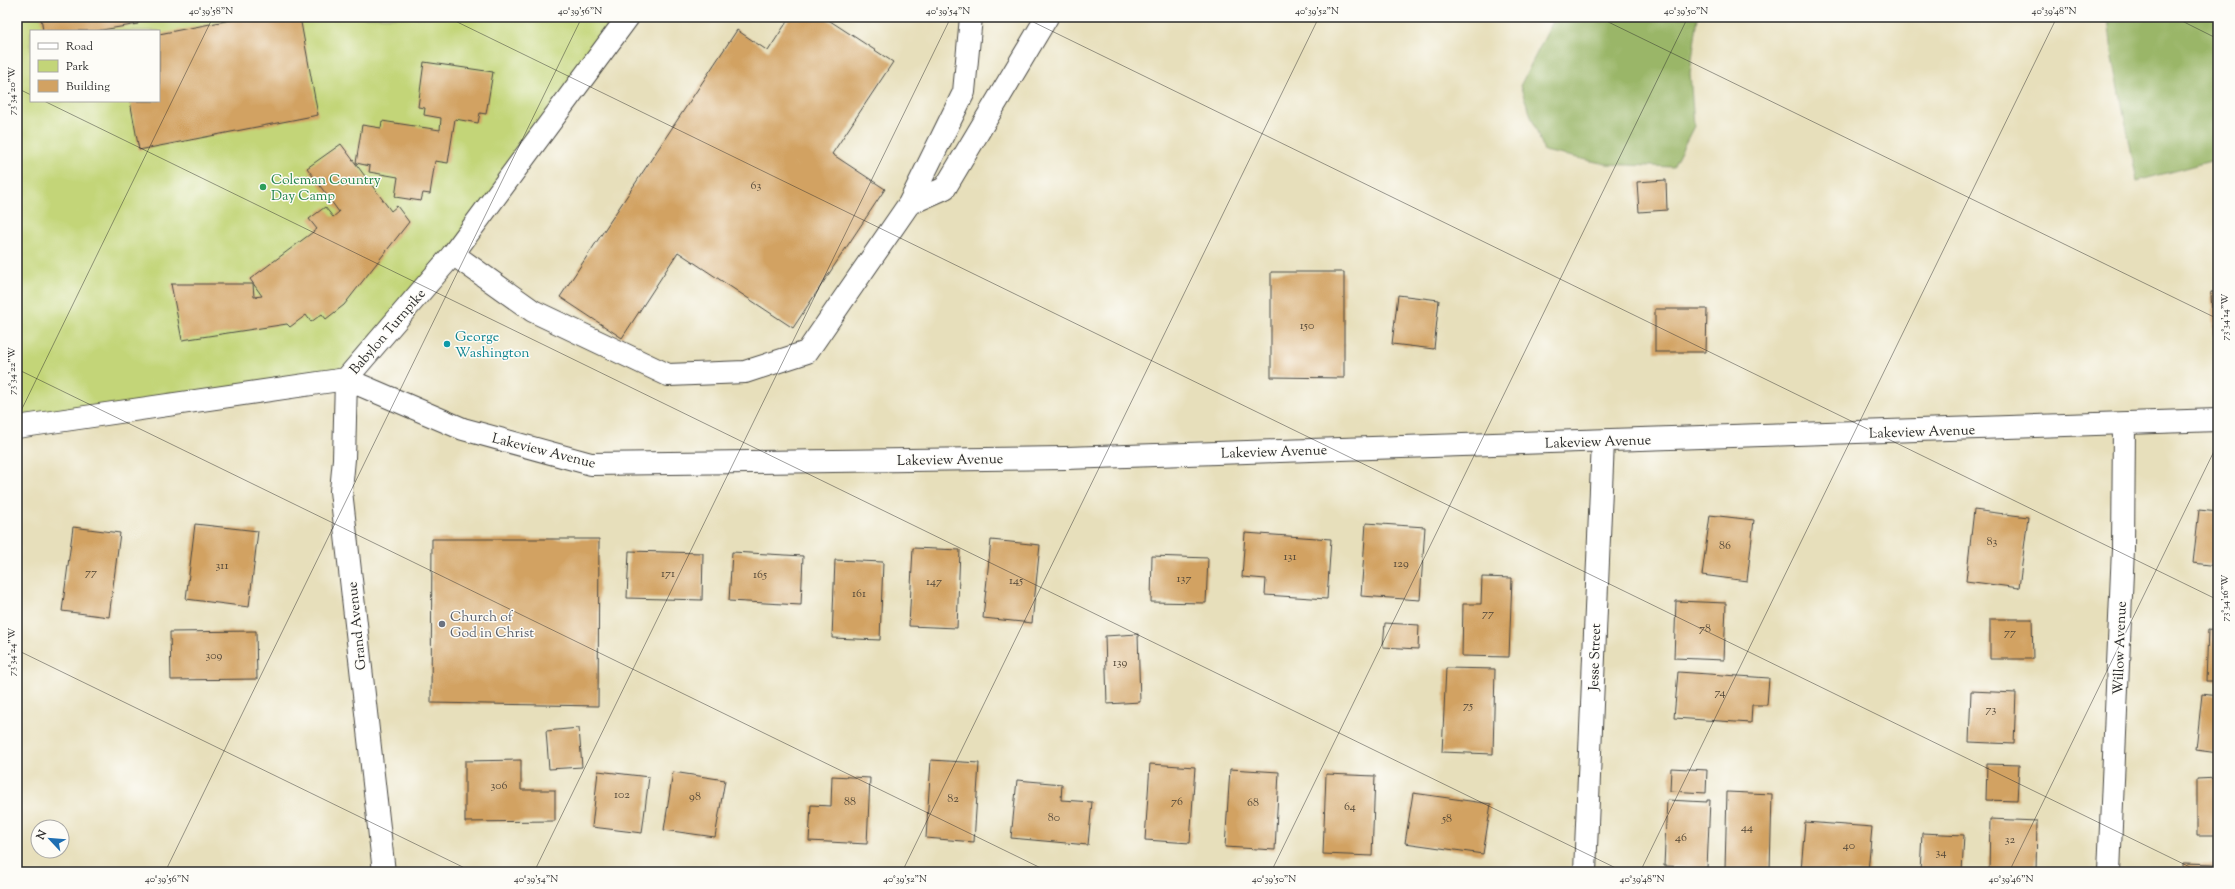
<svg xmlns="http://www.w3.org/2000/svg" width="2235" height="889" viewBox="0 0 2235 889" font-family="'Sorts Mill Goudy',serif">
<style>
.green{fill:#c3d578;stroke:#778052;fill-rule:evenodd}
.forest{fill:#9ab668;stroke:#62704a}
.building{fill:#d2a262}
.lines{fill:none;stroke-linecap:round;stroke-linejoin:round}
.minor-casing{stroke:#474641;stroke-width:24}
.major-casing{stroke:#474641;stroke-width:24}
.minor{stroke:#fff;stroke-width:22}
.major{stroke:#fff;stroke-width:22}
.ticks{fill:none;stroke:#2b2b2b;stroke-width:1;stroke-opacity:0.45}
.leisure-dot{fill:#2e9e5b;stroke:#fdfcf7;stroke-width:1.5}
.culture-dot{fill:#0f9aa8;stroke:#fdfcf7;stroke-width:1.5}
.worship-dot{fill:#6b7280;stroke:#fdfcf7;stroke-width:1.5}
.labels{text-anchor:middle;stroke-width:3;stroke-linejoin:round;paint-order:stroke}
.number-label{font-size:12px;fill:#554939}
.leisure-label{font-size:14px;fill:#27864d;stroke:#fdfcf7;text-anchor:start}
.street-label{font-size:14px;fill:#2b2b2b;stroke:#fdfcf7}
.culture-label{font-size:14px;fill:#0d838f;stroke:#fdfcf7;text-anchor:start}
.worship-label{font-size:14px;fill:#5b616d;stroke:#fdfcf7;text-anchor:start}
.neatline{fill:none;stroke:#2b2b2b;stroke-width:1.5}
.ticks-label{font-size:10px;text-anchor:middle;fill:#2b2b2b}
</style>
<rect width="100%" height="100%" fill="#fdfcf7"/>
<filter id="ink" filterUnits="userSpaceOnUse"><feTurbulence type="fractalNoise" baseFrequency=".025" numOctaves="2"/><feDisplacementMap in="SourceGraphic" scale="8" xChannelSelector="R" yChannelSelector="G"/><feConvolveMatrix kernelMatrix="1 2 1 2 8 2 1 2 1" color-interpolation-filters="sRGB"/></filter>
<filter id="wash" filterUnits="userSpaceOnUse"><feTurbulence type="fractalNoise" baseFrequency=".012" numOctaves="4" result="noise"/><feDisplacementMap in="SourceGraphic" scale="16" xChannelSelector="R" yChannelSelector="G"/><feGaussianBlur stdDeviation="0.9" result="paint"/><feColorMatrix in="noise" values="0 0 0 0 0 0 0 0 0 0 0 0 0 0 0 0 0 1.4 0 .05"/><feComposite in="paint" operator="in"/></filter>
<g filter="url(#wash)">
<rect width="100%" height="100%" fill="#e7dfbb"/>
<path class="green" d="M17,17H632L350,378L17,430ZM31,31H159V101H31Z"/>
<path class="forest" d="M1555,17H1698L1690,73L1694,126L1673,167L1606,164L1544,151L1520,86Z
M2108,17H2218V159L2137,181L2112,53Z"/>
<g id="blocks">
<path class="building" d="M41,17H137L138,24L96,31H43Z
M246,17H300L318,115L139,150L130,101H159V34Z
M790,17H824L893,62L832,154L885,189L793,328L678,252L622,338L560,297L737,30L768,51Z
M424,62L493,72L486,114L480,113L478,123L455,119L448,163L435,161L430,194L423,193L421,201L395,197L398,177L369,172L370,166L356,163L362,125L381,128L382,121L440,130L441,118L424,115L425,108L418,107Z
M341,144L391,211L397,206L409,222L344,305L326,319L322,314L311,322L306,315L290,327L287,324L182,340L171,284H253L254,297L262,296L250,279L317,229L309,219L325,207L333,217L339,212L307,168Z
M1666,180L1667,210L1639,212L1637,182Z
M1271,272H1344V378L1271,377Z
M2211,292H2218V335L2213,336Z
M1398,295L1439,300L1434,349L1392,344Z
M1655,309H1707L1706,352H1655Z
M1974,510L2028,517L2019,588L1966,581Z
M2199,510L2218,512V566L2193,563Z
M1710,515L1754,520L1747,581L1702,575Z
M1366,523L1425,527L1420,600L1361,596Z
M195,524L258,531L249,607L186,599Z
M73,527L120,533L109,617L62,611Z
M1245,533L1331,539L1327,599L1265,595L1266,579L1242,577Z
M432,539H599L598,706L431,703Z
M991,540L1040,545L1032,623L983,618Z
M913,548L960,550L957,628L909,626Z
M629,551L703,553L702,600L627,598Z
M732,552L803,556L801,605L729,601Z
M1152,556L1208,558L1206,603L1151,602Z
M835,560L883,562L880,640L832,638Z
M1482,577L1512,578L1509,657L1462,656L1463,604H1481Z
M1676,601L1726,603L1724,660L1674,658Z
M1990,619H2032L2033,659H1990Z
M1385,623L1419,625L1418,649L1383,647Z
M2208,630L2218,631V681H2206Z
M256,631L257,679L171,680L170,632Z
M1138,634L1140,702L1107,704L1105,636Z
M1446,668L1495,669L1493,754L1442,752Z
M1678,672L1769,678L1767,705H1752L1751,723L1674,718Z
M1971,691L2016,693L2014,744L1969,742Z
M2202,694L2218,696V753L2196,750Z
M579,728L582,767L549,769L546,731Z
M521,760V790H555V821L465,822V761Z
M931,760L979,763L974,842L926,838Z
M1150,764L1195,767L1190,843L1145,840Z
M1987,764L2019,765L2017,801L1986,800Z
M1671,768L1707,770L1706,793L1670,791Z
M1230,769L1279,772L1275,850L1225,847Z
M598,771L649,777L642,833L592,827Z
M673,772L725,780L715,837L664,830Z
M1326,774L1375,776L1372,856L1323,854Z
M832,776L870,778L867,844L809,841L811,805L831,806Z
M2218,778V836H2197V779Z
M1017,780L1062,784L1061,800L1092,802L1088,845L1011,838Z
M1727,792L1772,794L1770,870L1725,868Z
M1413,793L1491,804L1483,854L1405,843Z
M1667,800L1707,802V800H1710L1707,868L1664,866Z
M1990,819L2037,821L2036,872H1989Z
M1805,822L1872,827L1868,872L1801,870Z
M1922,833L1964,835L1962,872H1920Z
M2183,863L2218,864V872H2183Z"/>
</g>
</g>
<g filter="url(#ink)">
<use href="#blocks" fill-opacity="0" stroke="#474641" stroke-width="1"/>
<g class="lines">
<g class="minor-casing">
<path id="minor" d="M909,204L964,92L971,17
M453,254L533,311L668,375L745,372L807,352L909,204L945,188L1047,17
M384,872L341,491L344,459L346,379L463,429L591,464L1066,458L2218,420
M1585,872L1603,441
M2109,872L2123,549L2124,424"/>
</g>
<g class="major-casing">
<path id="major" d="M17,427L346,379L453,254L628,17"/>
</g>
<use href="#minor" class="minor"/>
<use href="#major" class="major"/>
</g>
</g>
<path class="ticks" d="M447,17L2200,872M1023,17L2218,600M1598,17L2218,319M2174,17L2218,39M17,88L31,95M44,101L1624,872M17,369L1049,872M17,419L213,17M17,650L473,872M165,872L582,17M534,872L951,17M902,872L1319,17M1271,872L1688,17M1640,872L2057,17M2009,872L2218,443"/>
<circle class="leisure-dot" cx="263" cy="187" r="4"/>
<circle class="culture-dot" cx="447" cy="344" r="4"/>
<circle class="worship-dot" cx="442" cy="624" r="4"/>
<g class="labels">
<g class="number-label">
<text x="756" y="189">63</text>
<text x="1307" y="329">150</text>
<text x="1992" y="545">83</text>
<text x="1725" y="549">86</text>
<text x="1290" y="560">131</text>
<text x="1401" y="567">129</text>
<text x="222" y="569">311</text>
<text x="91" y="576">77</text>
<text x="668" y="577">171</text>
<text x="760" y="578">165</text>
<text x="1184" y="582">137</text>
<text x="1016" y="584">145</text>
<text x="934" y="585">147</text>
<text x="859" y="597">161</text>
<text x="1488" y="617">77</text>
<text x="1705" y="632">78</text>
<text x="2010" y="636">77</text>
<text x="214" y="659">309</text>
<text x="1120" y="666">139</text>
<text x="1720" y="696">74</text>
<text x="1468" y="709">75</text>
<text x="1991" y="713">73</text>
<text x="499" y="789">306</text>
<text x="622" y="798">102</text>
<text x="695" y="800">98</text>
<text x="953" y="802">82</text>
<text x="850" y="805">88</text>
<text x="1177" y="805">76</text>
<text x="1253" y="806">68</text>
<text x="1350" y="810">64</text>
<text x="1054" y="821">80</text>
<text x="1447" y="822">58</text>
<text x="1747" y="831">44</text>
<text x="1681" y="841">46</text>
<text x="2010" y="843">32</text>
<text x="1849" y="849">40</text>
<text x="1941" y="856">34</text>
</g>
<g class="leisure-label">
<text x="271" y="184">Coleman Country<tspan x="271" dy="16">Day Camp</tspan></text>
</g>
<g class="street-label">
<text transform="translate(387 331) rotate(-49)" y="5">Babylon Turnpike</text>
<text transform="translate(1922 431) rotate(-2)" y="5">Lakeview Avenue</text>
<text transform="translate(1598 441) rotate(-2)" y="5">Lakeview Avenue</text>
<text transform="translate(544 450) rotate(14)" y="5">Lakeview Avenue</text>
<text transform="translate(1274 451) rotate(-2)" y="5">Lakeview Avenue</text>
<text transform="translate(950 459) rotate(-1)" y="5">Lakeview Avenue</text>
<text transform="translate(356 626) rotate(-96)" y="5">Grand Avenue</text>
<text transform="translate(2119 648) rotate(-88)" y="5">Willow Avenue</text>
<text transform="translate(1594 657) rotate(-88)" y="5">Jesse Street</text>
</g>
<g class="culture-label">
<text x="455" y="341">George<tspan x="455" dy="16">Washington</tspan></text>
</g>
<g class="worship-label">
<text x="450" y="621">Church of<tspan x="450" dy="16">God in Christ</tspan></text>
</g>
</g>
<rect width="2235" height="889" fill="none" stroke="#fdfcf7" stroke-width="44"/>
<rect x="30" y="30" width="130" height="72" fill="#fdfcf7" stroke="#a9a8a5"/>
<rect x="38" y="43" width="20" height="6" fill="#ffffff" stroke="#a9a8a5"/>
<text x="66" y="50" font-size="12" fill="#2b2b2b">Road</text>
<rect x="38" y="60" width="20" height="12" fill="#c3d578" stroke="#a9a8a5"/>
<text x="66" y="70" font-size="12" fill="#2b2b2b">Park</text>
<rect x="38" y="80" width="20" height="12" fill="#d2a262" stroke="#a9a8a5"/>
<text x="66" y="90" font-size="12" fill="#2b2b2b">Building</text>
<g transform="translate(50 839) rotate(296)"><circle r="19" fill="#fdfcf7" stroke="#a9a8a5"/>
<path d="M0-3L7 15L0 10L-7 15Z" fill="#1f6fb2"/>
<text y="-6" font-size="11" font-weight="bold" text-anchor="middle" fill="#2b2b2b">N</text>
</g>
<rect x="22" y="22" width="2191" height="845" class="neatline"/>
<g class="ticks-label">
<text x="211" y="14">40°39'58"N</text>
<text x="580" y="14">40°39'56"N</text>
<text x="948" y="14">40°39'54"N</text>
<text x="1317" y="14">40°39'52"N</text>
<text x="1686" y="14">40°39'50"N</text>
<text x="2054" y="14">40°39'48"N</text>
<text transform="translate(11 91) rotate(-90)" y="4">73°34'20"W</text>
<text transform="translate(2224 317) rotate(-90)" y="4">73°34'14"W</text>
<text transform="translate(11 371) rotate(-90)" y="4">73°34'22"W</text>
<text transform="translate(2224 598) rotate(-90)" y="4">73°34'16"W</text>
<text transform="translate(11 652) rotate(-90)" y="4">73°34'24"W</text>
<text x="167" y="882">40°39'56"N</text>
<text x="536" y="882">40°39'54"N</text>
<text x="905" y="882">40°39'52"N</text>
<text x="1274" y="882">40°39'50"N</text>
<text x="1642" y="882">40°39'48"N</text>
<text x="2011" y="882">40°39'46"N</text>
</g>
</svg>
